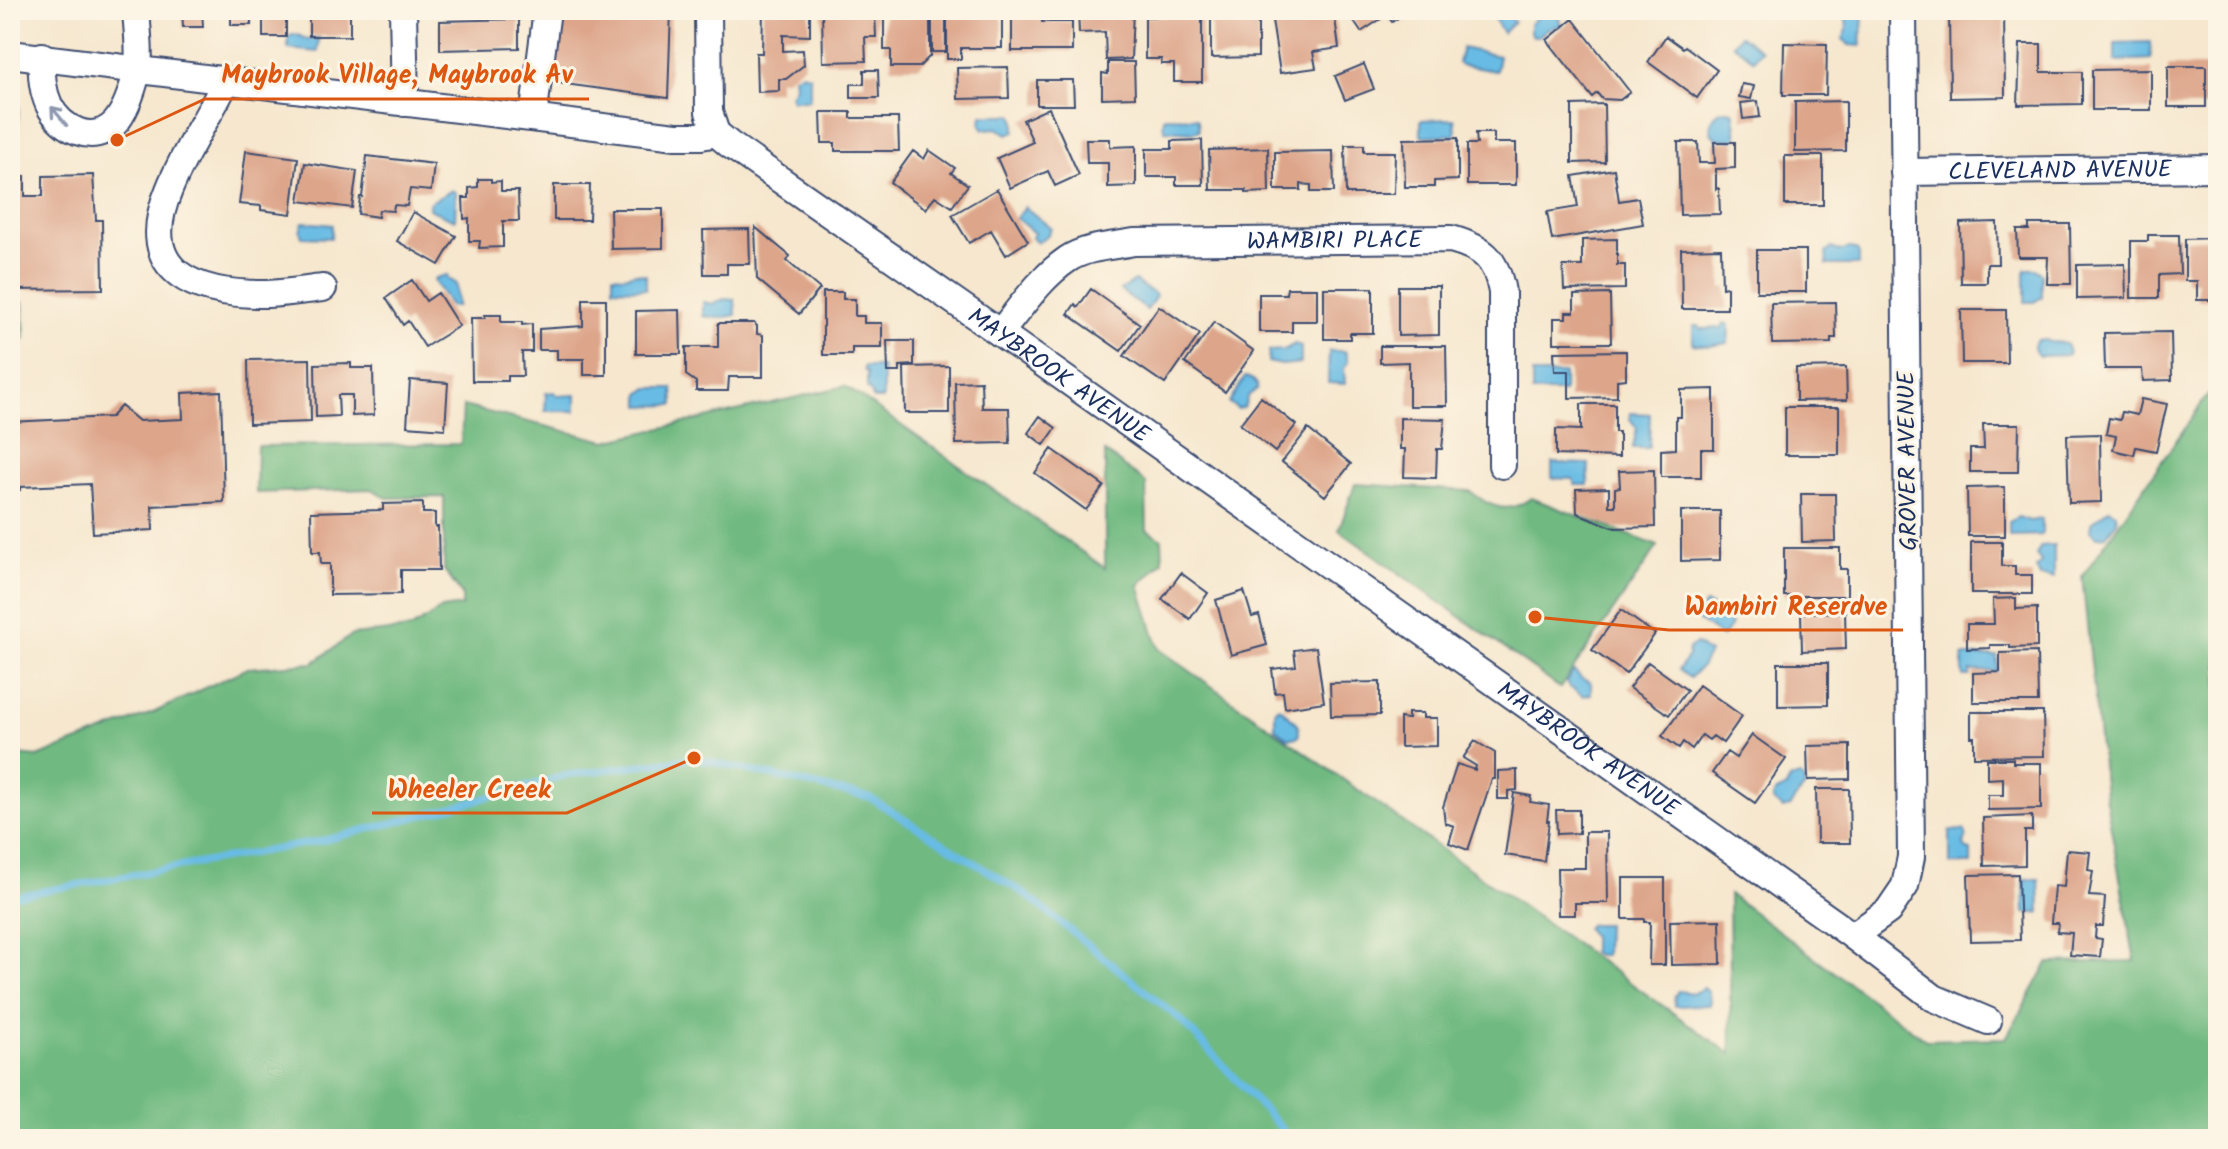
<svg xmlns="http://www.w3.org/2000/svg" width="2228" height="1149" viewBox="0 0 2228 1149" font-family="Kalam,sans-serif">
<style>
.forest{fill:#6fb980;stroke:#45746f;stroke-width:2}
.water{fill:#68bbe4;stroke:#4275a1;stroke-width:2}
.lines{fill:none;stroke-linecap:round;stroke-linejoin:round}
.stream{stroke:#68bbe4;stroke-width:7}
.building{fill:#dda68b}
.minor-casing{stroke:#3c4b6f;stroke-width:30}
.minor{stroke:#fff;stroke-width:26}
.oneway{stroke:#8d97ae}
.labels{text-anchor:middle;stroke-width:6;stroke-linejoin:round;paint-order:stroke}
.street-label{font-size:24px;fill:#1b2f5e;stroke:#fcf5e5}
.leader{fill:none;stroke:#de5710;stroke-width:3}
.callout-dot{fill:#de5710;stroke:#fcf5e5;stroke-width:3}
.callout-label{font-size:26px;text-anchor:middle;font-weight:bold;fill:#de5710;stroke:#fcf5e5;stroke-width:6;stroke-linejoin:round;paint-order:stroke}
</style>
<rect width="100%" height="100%" fill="#fcf5e5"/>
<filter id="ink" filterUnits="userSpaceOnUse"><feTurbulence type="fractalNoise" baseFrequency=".0125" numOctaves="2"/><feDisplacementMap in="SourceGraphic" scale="16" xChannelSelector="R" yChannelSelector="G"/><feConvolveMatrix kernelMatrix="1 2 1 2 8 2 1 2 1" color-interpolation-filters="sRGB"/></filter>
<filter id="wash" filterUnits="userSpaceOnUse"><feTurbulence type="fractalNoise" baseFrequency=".006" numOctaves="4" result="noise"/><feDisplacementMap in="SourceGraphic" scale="32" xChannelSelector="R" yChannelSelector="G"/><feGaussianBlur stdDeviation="1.8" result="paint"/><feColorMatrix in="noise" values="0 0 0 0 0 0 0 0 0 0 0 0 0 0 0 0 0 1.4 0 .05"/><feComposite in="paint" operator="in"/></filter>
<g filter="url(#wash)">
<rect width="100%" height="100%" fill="#f6e7ce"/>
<path class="forest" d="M10,93L19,105L16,158H10Z
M10,302H23L25,339L10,349Z
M845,386L1105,568V452L1146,483L1147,530L1162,539L1163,561L1139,585L1159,649L1731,1054L1729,894L1926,1040L2006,1038L2048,963L2135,961L2105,795L2082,577L2209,393L2218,391V1139H10V754L37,757L155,712L247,668L313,663L352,635L410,629L442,609L462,606V595L444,570V497L387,498L372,489L256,493L257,446L461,444L463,406L606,441Z
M1355,484L1470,491C1491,508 1508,515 1531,498L1658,546L1560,688L1339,530Z"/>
<path class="water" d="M1489,10H1504L1514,22L1503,33Z
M1849,13L1863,14L1861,46L1849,45L1843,39L1847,30L1846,18Z
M1551,14L1558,15L1561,25L1547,29L1539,36H1533L1530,32V24L1539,16Z
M292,35H298L308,40L319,38L318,52L288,49V38Z
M1740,35L1761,50L1754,60L1733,44Z
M2150,42L2151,59L2115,61V43Z
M1462,48L1499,56L1496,71L1461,65L1458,63Z
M803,73L810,76V98L808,100H792L790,95L795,86L794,76Z
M1725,110L1733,111L1734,114L1737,137L1733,140L1717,139L1711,133C1709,122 1714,112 1725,110Z
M982,115H1013L1015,119V131L1008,134L997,128L984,129L981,125Z
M1166,117L1196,118L1198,120L1199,130L1194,132L1165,130L1163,125L1164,118Z
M1455,119L1456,135L1421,136V120Z
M452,190L456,193L455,220L429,209V203Z
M1025,207L1051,228L1047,236L1037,242L1032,238L1034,233L1016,218Z
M303,222L332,225L331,238L302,237L300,231Z
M1832,248L1841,252L1849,248L1856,249L1859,254V265H1827L1826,253Z
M2025,269H2036L2042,274V297L2034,302H2025Z
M635,273L646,275V289L613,288V275L624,276Z
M447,275L448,279L456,284L457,306L451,307L434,281L435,278Z
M1134,281L1137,282C1143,289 1151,289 1156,296L1147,310L1120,290Z
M724,299L735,300L736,315L720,318L703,316V302L713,304Z
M1724,323L1729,325L1728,343L1709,346L1693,344V326H1699L1700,329L1722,328Z
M2044,339L2050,342L2066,343L2069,353L2067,355L2039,356C2033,350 2032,345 2038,340Z
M1295,344L1301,347V363L1282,365L1268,362L1269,351L1284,350Z
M1329,351H1345L1348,362L1344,368L1345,384L1328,383Z
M864,367H883V399H873L871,392L867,388V373L864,371Z
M1532,374H1564V392H1532Z
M1245,377C1252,378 1258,382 1257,389L1248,396L1244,407L1238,409L1229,403Z
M649,388H673L674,405L640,406V394Z
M554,392L557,396L576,395V411H545L546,393Z
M1630,413L1650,414L1649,448H1633L1637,428L1630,419Z
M1552,463L1589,464L1588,485H1575L1573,479L1552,478Z
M2109,509L2116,513L2117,521L2105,536L2097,537L2090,531L2091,523Z
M2018,517L2030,521L2042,519V535L2009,536V522Z
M2054,545V578L2040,577L2036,568L2040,565L2041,561L2036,555L2041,546Z
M1705,604L1712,606L1715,615L1730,622L1731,625L1722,637L1695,618Z
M1697,644L1709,653L1701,667L1690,678L1678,670L1688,656L1689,648Z
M1963,656H1997V671H1970V676H1963Z
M1574,671L1582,679L1591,683V694L1583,696L1568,686L1566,682Z
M1279,707C1281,708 1296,722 1298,725L1299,733L1298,737L1288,738L1275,728V711Z
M1800,776L1803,778L1805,787L1789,807L1783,809L1773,801C1772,792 1779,791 1786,788L1790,779Z
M1964,830L1966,835L1964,845L1967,850L1971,851V864H1950V831Z
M2024,879H2039L2040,913H2025Z
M1590,924H1606L1605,955H1597L1592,952V936L1586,928Z
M1704,988L1709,993L1710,1005L1675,1006L1674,998L1678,991L1694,993Z"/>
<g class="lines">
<path class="stream" d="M10,897L321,841L443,810L567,775L694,758L870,798L1025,894L1181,1020L1291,1139"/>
</g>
<g id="blocks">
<path class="building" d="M182,10H202L203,27H183Z
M231,10H251V25H231Z
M263,10H350V36H309V17H286V37H263Z
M560,10H671L668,98L550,82Z
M763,10H810V36L783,35V51L803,50L804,65L786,79H779V91L757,92L756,53H762Z
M822,10H875L876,37H865L866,61L823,62Z
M884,10H930V56L919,67H891V50H884Z
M932,10H946V52H932Z
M947,10H981V17H1002V48H961V59H947Z
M1012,10H1042V22H1072V51H1012Z
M1078,10H1133L1131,59L1106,60L1105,32L1079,33Z
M1181,10H1202V82H1174V64H1161V59H1145V17L1181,16Z
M1211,10H1258V57L1211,58Z
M1346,10H1410L1392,22L1387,15L1361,32Z
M1949,10H2004L2005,97L1950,98Z
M1334,11L1339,48L1313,52L1316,68L1280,73L1272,20Z
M519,19V48L440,50V21Z
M1573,19L1630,92L1620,100L1602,99L1597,93L1592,97L1547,40Z
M1666,36L1683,48L1685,46L1717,70L1697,98L1648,62Z
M1784,43L1827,44L1826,95H1783Z
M2020,44H2041V72H2082V104L2018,105Z
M1108,62H1134L1135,97L1102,98V73L1108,74Z
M1364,64L1374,89L1345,100L1335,76Z
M2168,66H2206V107H2168Z
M1008,67L1009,98L958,99L957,68Z
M2151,69V110H2092V70Z
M864,70H878L879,98H851V84H864Z
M1037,80H1073L1074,105H1037Z
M1742,84L1754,86L1751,99L1739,97Z
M1758,101L1760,117L1743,119L1741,103Z
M1846,101V151L1795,152V102Z
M1604,104L1605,162L1572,163V105Z
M1049,108L1079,175L1055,186L1048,171L1010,188L997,158L1033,142L1023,120Z
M821,112H851V118H898L899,151H835V143H822Z
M1476,133H1494V143H1516V185H1467V144H1477Z
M1458,138V180L1434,181V187H1405L1404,139Z
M1086,139H1110V147L1136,146V186L1108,187V163H1087Z
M1202,140L1203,185H1176V177H1146V149H1172V141Z
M1678,142H1698L1699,163H1715L1714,142H1735V168L1716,169V189L1719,188L1720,214L1680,215Z
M1345,145H1364V152H1395L1394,194H1346Z
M1268,148L1269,192L1246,193V190H1210L1209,150Z
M929,150L955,168L951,173L968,185L952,207L935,196L926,209L890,183L913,151L924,159Z
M246,151L298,158L291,214L261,210V206L239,204Z
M1333,151L1334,192H1311V185L1301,184V190H1275V152Z
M367,156L434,164L431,191L410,189L407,206L394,205L393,211L379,210L378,217L358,214L360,197H362Z
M1785,156H1823V205H1785Z
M305,163L357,171L352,208L299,201Z
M1614,169L1619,201L1638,198L1643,224L1552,240L1547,212L1578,207L1573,176Z
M93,175L96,220H102L103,289L10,290V176H25V196H43V176Z
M478,179H491V182L501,181V191H518L519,221H503V247L479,248L480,241H469V218L464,219L463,198H469V188L478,187Z
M554,185H590L589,220H554Z
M997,189L1028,241L1006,255L991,230L969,243L952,215Z
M610,209H663V248L611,249Z
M413,212L456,236L439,265L397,241Z
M1997,222L1998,264H1987V283H1961L1960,223Z
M2029,224H2070L2071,284H2047L2048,257H2018L2017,230H2029Z
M755,227L790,256L787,261L820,289L799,314L757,279Z
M749,229L750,264H727V274H704L703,230Z
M2148,235H2179L2180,274L2159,275V298H2131V241H2148Z
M2218,238V300H2197V281H2185V239Z
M1617,239V265H1625V289L1564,290L1563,266H1582V240Z
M1721,248L1722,288L1727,287V309H1682L1681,249Z
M1757,250H1806V292H1757Z
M2125,264L2126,298L2077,299V265Z
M412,280L426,301L438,293L459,326L425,347L408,321L403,325L386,298Z
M1398,286H1439V335L1398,336Z
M1287,288H1317V321H1292V332H1259V294H1286Z
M1324,288H1373V333H1350V339H1324Z
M1091,289L1140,324L1121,351L1068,314L1075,304L1078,307Z
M823,292H843V299H855V316H864V323H882V348H852V355H823Z
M1610,294L1611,343H1554V318H1566V312H1574V295Z
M583,299H606V375H584V359H557V350H539V329L583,326Z
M1835,302L1836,338H1831V343L1772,344L1771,303Z
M1159,306L1200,334L1165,384L1124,356Z
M680,310L681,354H636V311Z
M1961,310H2006L2007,363H1962Z
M485,315H501V322H522V325L532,324V352H522L523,376H508V381H472L471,318H485Z
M1214,322L1254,351L1225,392L1185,363Z
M718,323H754L757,326V334L763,335V377H729L728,391H696V382L686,375V347H718Z
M2171,332L2172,380L2143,381L2142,369H2105L2104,333Z
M887,341H914V365L900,366V372H888Z
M1380,346H1446L1447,406H1409V362L1380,363Z
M1626,351V379L1617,380V397L1569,398V371H1555L1554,352Z
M310,359L311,422L249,424L248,360Z
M351,363V368H373L374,415L352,416V395H338L339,416L316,417L315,364Z
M949,366V413H905L904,367Z
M1846,367L1847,400L1796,401V368Z
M410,380L448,383L445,429L407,426Z
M981,381L982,408H1009L1010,443L956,444L955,382Z
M1714,389V449H1701V477H1661V450L1676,449V417H1681V390Z
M221,391L224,502L152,506L153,530L93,533L90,484L20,487V490L10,491V422L111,417L121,406L139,421L183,419L182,393Z
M1261,397L1296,425L1275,452L1240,424Z
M2141,399L2167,404L2156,451L2136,447L2134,455L2113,450L2116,436L2106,434L2109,418L2120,420L2122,412L2137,415Z
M1581,404H1615V432H1619V457L1556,455V429L1581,430Z
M1785,407H1839V455H1785Z
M1040,416L1056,428L1044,445L1028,433Z
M1400,418L1445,419L1442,449H1437L1436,478L1404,477L1405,449H1400Z
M1983,424H2019L2018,472H1970V449H1984Z
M1308,429L1351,464L1325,496L1282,462Z
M2100,434L2101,502L2069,503L2067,435Z
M1052,449L1104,486L1086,510L1035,473Z
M1654,470L1655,527L1615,528L1577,513L1576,489L1609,488V506H1615V488L1620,487L1619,471Z
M2005,487V536H1968L1967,488Z
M1801,494H1835L1836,541L1802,542Z
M423,503V513H435V527H438L439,570H401V594L330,595V564H321L320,552H312L311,512L383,510V504Z
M1681,511H1720V560L1681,561Z
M1971,542H2002V566H2015V575H2032V594H1971Z
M1784,548H1840V569H1847V596H1784Z
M1181,573L1208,593L1190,619L1162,599Z
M1244,591L1252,617L1259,615L1267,645L1231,655L1216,600Z
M2016,598V609L2037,608V647L2010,648V645H1990V648L1967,649V624H1994L1993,599Z
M1621,610L1655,634L1626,674L1592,650Z
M1845,612L1846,649L1802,651L1801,613Z
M1316,647L1324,702L1285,708L1283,692L1275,693L1272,669L1296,666L1294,650Z
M2037,652L2038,702H1973V673L2000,672V653Z
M1648,662L1687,690L1669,715L1629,688Z
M1778,663H1828V705L1778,706Z
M1380,682V715L1331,716L1330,683Z
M1699,685L1742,716L1723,743L1713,736L1709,740L1702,735L1692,749L1683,742L1679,748L1662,736Z
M1971,712H2043L2044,756L1974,757V737H1971Z
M1408,713H1423V718H1437V746L1400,747V718L1408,719Z
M1752,735L1786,759L1755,803L1712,773L1727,752L1736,758Z
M1475,741L1495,753V779H1492L1468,850L1449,843L1454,826L1445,823L1443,807L1457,764L1475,770L1476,766L1463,758Z
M1850,745V779L1808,780L1807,746Z
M1987,759H2013V763H2041V809L1988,810V795H2003V778L1987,779Z
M1517,770V790L1508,791V799H1498V771Z
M1816,789H1849L1850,843H1817Z
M1514,793L1531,796L1530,802L1549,805L1547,821H1549L1544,861L1505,855Z
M1556,810H1579V833L1557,834Z
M2032,816V831H2025V865L1984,866L1983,818Z
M1585,832H1607L1608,903H1575V915H1558L1557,868H1585Z
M2067,850L2090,852L2088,870L2093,871L2089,896L2105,897L2103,926H2096L2095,938L2102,939L2100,957L2070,955L2072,933L2057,932L2058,923H2051L2054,886L2064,887Z
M2018,874L2020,940L1970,941L1968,875Z
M1623,878H1665V965H1649L1650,922H1644V919H1623Z
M1720,920L1721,964L1671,965L1670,921Z"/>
</g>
</g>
<g filter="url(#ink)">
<use href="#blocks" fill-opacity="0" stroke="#3c4b6f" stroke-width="2"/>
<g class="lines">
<g class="minor-casing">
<g id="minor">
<path d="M403,10L405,103"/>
<path id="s1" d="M708,10L709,112L716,133L729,144L1000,333L1853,936L1934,998L1988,1021"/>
<path d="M10,54L676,136H701L716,133"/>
<path d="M42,56C41,73 42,90 49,105C61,129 93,146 115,123C126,111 133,88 137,72C141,55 137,28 136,10"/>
<path d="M226,81C208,118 184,152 169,190C134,274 197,295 268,294C286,293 305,290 323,288"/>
<path d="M533,118L547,10"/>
<path id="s2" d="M1904,172L2218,168"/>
<path id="s3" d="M1000,333C1020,308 1041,277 1068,259C1086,247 1113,246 1134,242L1451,239C1483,248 1496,258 1502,292V465"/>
<path d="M1853,936L1888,911L1905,886L1911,857L1903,10"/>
</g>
</g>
<use href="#minor" class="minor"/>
</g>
<defs><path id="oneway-shaft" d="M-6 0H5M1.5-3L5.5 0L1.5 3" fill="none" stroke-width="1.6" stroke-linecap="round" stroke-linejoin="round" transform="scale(2)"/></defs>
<use class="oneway" href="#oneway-shaft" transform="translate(59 116) rotate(-130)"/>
</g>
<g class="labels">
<g class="street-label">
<text dy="8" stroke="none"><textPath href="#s2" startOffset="156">CLEVELAND AVENUE</textPath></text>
<text dy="8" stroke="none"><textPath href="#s3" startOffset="370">WAMBIRI PLACE</textPath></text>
<text dy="8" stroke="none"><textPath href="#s1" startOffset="544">MAYBROOK AVENUE</textPath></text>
<text transform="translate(1907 461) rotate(-91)" y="8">GROVER AVENUE</text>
<text dy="8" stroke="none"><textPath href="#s1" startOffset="1192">MAYBROOK AVENUE</textPath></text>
</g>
</g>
<path class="leader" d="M117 140L205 99H589M1535 617L1669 630H1903M694 758L567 813H372"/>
<g class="callout-dot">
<circle cx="117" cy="140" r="8"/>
<circle cx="1535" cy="617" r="8"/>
<circle cx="694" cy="758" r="8"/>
</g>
<g class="callout-label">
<text x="397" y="83">Maybrook Village, Maybrook Av</text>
<text x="1786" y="615">Wambiri Reserdve</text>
<text x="469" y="798">Wheeler Creek</text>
</g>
<rect width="2228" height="1149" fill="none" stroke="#fcf5e5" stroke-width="40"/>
</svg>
